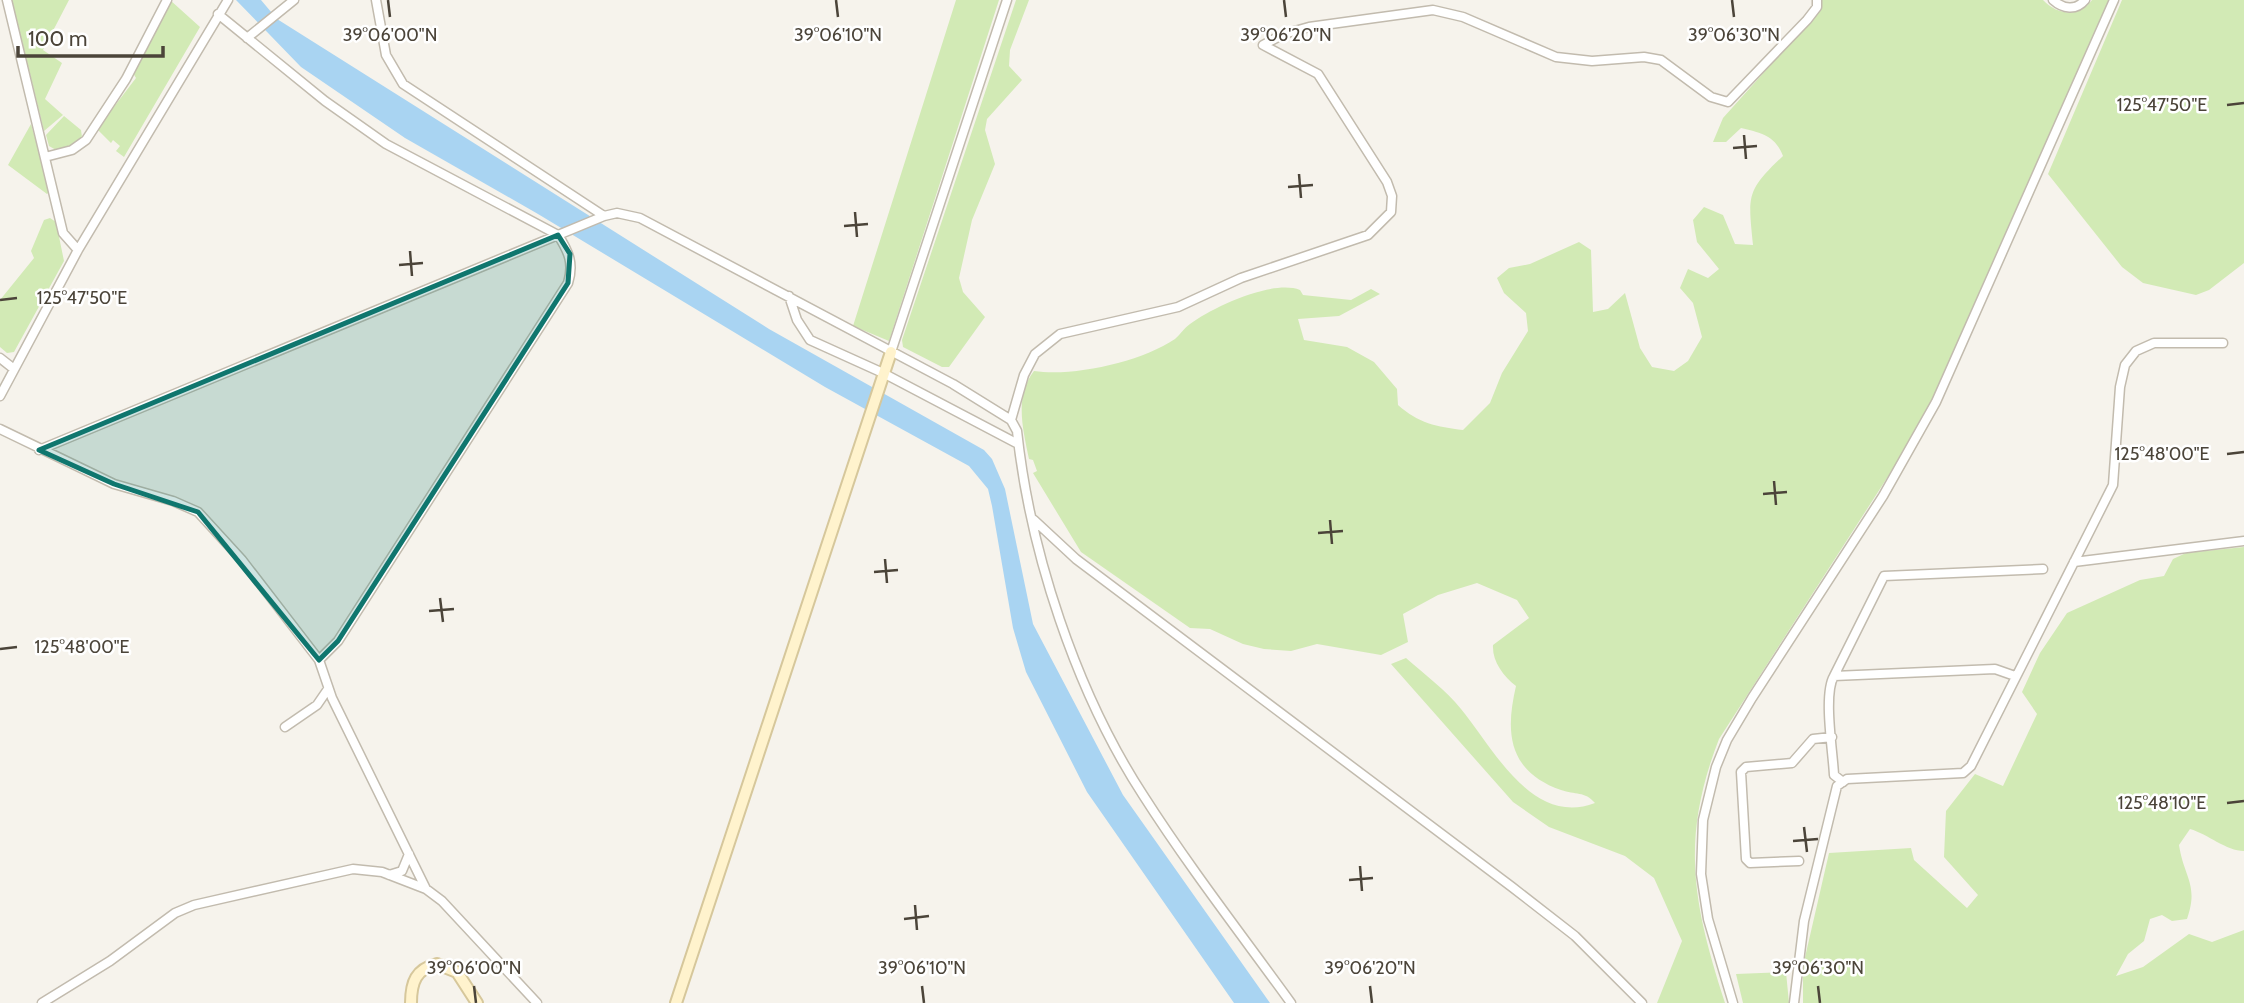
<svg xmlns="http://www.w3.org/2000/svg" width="2244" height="1003" viewBox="0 0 2244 1003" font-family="Cabin,sans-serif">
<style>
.green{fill:#d2eab5}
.water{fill:#a9d4f2}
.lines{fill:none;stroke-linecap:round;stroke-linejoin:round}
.street-casing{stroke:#c2bbae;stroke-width:11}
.secondary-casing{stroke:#d6c79b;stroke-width:14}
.street{stroke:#fff;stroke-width:8}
.secondary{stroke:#fff3cd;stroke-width:10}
.marked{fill:#0f766e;fill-opacity:0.2;stroke:#0f766e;stroke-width:5;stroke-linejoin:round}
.ticks{fill:none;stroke:#4b4439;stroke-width:2.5}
.ticks-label{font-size:18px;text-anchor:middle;fill:#4b4439;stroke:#fff;stroke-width:5;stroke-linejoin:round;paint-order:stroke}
</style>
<rect width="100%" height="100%" fill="#f6f3ec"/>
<path class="green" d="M12,0H69L43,50L62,63L45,99L63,115L44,131Z
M170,0L200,27L124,157L116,151L120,146L113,140L111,143L97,129L136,78L133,73Z
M956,0H999L889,341L853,326Z
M1016,0H1029L1010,50L1009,66L1022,80L987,119L985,130L995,164L972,220L959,278L963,292L985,317L949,367H942L903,347L902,340Z
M1820,0H2043C2057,15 2079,18 2092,0H2109L1930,404L1905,450L1719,739C1680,839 1693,904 1725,1003H1657L1682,941L1654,878L1625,856L1549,827L1513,802L1391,664L1406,658C1424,674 1446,690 1461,709C1494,749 1532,827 1595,803C1585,791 1575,795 1561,790C1508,771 1505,733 1516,686C1503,676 1492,661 1493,645L1529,618L1517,600L1477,583L1438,595L1403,614L1408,642L1381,655L1317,644L1291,651L1264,649L1243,644L1210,629L1190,628L1081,552L1033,473L1037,471L1033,460L1029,459C1023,429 1014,397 1034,371C1073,377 1141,362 1175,339C1180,335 1184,328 1190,324C1213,307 1273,279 1300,290L1303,295L1351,300L1371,289L1380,294L1339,316L1298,319L1304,340L1347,347L1374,362L1397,389L1398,405C1418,423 1437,427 1463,430L1490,403L1502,373L1528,331L1526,313L1504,293L1497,278L1509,268L1530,264L1579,242L1591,250L1593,312L1608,309L1625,293L1640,348L1652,367L1674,371L1688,361L1702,337L1693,303L1680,288L1688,269L1708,278L1719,269L1697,242L1693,220L1704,207L1723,215L1735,244L1753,245C1748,195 1746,191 1783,156C1775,135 1761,133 1741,128L1726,142H1713L1723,118L1812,19Z
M2122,0H2244V263L2209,290L2196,295L2143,283L2122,267L2048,174Z
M64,116L81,130L82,137L74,145L56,150L49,146L46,135Z
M31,124L50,191L47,194L8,165Z
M50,218L56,222L64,261L14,352L7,353L0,347V300L34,258L31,251L44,220Z
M2244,547V851C2226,851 2208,834 2190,829L2179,845C2184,878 2199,884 2187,919L2172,921L2162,915L2150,919L2144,941L2128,954L2116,976L2143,967L2189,934L2212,942L2244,930V1003H1803V966L1829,853L1911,848L1914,860L1967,908L1978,895L1944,857L1946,811L1975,774L2003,786L2037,714L2022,692L2040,653L2067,613L2140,580L2164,576L2173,559L2186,553Z
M1786,972L1789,1003H1743L1736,974Z"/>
<path class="water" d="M236,0H261L277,19L769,329L984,450L992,459L1005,489L1033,624L1123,795L1270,1003H1234L1087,792L1026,672L1013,628L992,506L988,489L969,466L825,387L538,214L405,138L301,67Z"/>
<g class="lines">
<g class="street-casing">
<path id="street" d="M7,0L63,233L78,250
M376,0L386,55L403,84L604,216
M2053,0C2063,9 2076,11 2085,0
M247,38L294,0
M45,157L72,150L86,140L126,79L167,0
M789,296L797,320L810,340L883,373L1018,444
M891,352L1007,0
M0,358L14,369
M0,396L78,250L228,0
M1011,420L1024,375L1035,354L1060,334L1178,307L1241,278L1368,235L1391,212L1392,196L1387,182L1318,74L1263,45L1284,34L1309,27L1433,10L1463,17L1556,57L1592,61L1644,57L1661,60L1711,97L1728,102L1807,20L1817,7V0
M0,429L114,484L173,501L198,512L242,560L319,660L338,641L568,283C574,264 569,252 558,235L386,144L325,101L218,14
M39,450L604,216L617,213L640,218L953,384L1011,420L1017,431C1030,552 1076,692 1143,795C1189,867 1241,934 1291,1003
M1034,520L1076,559L1512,887L1575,936L1642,1003
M2074,562L2244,541
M319,660L332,698L426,889
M1834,676L1884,576L2043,569
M285,727L317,705L328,689
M1843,782L1834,775C1833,752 1823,694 1834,676L1995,669L2015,676
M1799,861L1750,863L1746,859L1741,772L1746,767L1792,763L1813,739L1832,737
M389,875L402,871L409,854
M42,1003L110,961L175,913L194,905L353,869L382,872L426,889L442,901L537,1003
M1733,1003L1708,919L1701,874L1703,820L1716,767L1727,740L1752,698L1883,496L1936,402L2114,0
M1794,1003L1804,921L1837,786L1847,779L1963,773L1971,766L2113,485L2120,387L2125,365L2136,351L2154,343H2223"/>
</g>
<g class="secondary-casing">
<path id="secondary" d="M411,1003C411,982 416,969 437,964L457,972L477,1003
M676,1003L891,352"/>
</g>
<use href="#street" class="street"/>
<use href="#secondary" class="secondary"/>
</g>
<path class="marked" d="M558,235L570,254L568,283L338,641L319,660L198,512L114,484L39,450Z"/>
<path class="ticks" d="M388,0L390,17M836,0L838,17M1284,0L1286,17M1732,0L1734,17M2227,105L2244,103M1744,135L1746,159M1733,148L1757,146M1299,174L1301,198M1288,187L1313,185M855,212L857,237M844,226L868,224M410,251L412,276M399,265L423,263M0,300L17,298M2227,454L2244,452M1774,481L1776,505M1763,494L1787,492M1330,520L1332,544M1318,533L1343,531M885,559L887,583M874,572L898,570M440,598L443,622M429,611L454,609M0,649L17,647M2227,803L2244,801M1804,827L1807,852M1793,841L1818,839M1360,866L1362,891M1349,880L1373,878M915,905L917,930M904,919L929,916M474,986L476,1003M922,986L924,1003M1370,986L1372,1003M1818,986L1820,1003"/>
<g class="ticks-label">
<text x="390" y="41">39°06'00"N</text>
<text x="838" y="41">39°06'10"N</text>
<text x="1286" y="41">39°06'20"N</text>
<text x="1734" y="41">39°06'30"N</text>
<text x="2162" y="111">125°47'50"E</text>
<text x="82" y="304">125°47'50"E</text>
<text x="2162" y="460">125°48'00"E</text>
<text x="82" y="653">125°48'00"E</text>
<text x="2162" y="809">125°48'10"E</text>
<text x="474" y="974">39°06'00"N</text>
<text x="922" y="974">39°06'10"N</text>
<text x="1370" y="974">39°06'20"N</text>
<text x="1818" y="974">39°06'30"N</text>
</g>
<path d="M18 46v10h145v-10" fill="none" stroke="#4b4439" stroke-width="3.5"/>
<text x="28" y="46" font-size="21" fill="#4b4439" stroke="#ffffff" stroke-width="5" paint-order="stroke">100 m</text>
</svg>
